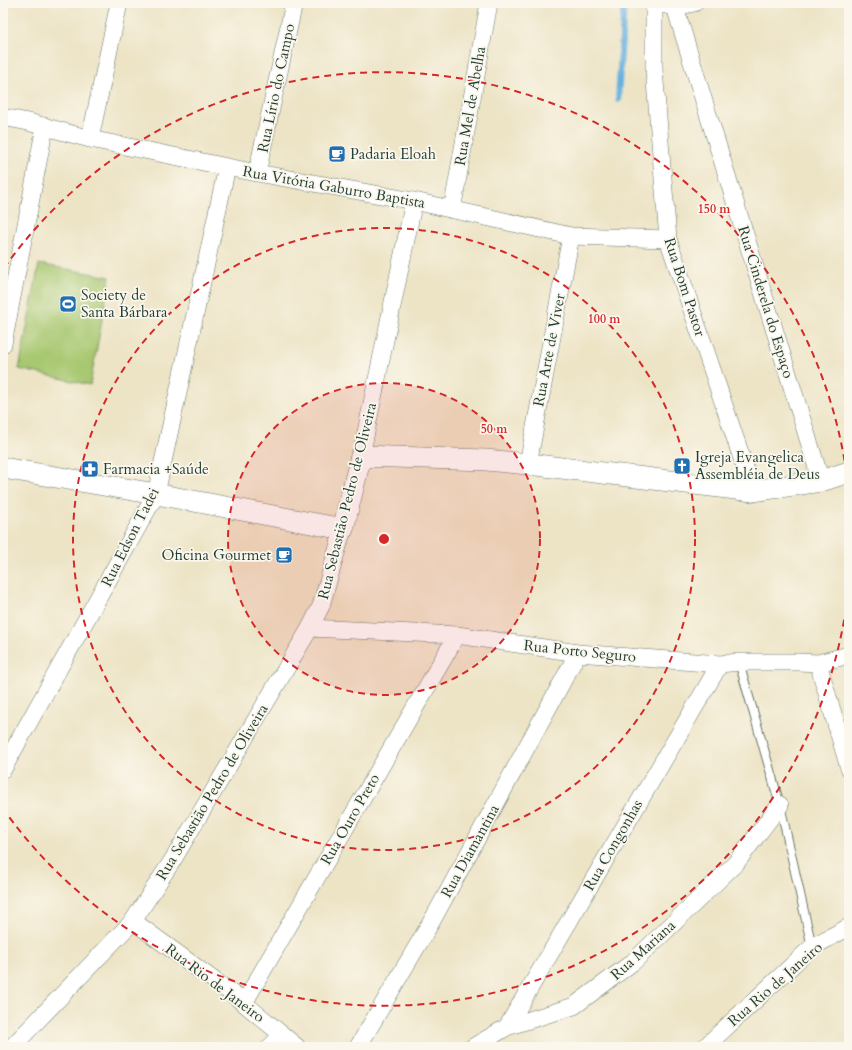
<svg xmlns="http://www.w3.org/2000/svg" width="852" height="1050" viewBox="0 0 852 1050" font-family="Cardo,serif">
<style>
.green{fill:#a7c76f;stroke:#638252}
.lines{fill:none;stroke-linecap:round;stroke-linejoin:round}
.stream{stroke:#65b0de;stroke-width:6}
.service-casing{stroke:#677767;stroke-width:10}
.minor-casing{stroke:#677767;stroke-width:18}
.tertiary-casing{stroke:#677767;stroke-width:22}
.service{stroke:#fff;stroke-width:8}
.minor{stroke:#fff;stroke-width:17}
.tertiary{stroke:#fff;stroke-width:21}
.ring{fill:none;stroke:#d62828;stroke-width:2;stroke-dasharray:7 5}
.labels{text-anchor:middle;stroke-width:3.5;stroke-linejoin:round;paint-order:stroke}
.street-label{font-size:15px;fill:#1f3d34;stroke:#fbf7ec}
.poi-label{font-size:15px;fill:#1f3d34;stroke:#fbf7ec;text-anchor:start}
.centre{fill:#d62828;stroke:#fbf7ec;stroke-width:2}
.ring-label{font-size:12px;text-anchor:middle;font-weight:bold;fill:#d62828;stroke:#fbf7ec;stroke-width:3.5;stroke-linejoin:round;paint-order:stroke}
</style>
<rect width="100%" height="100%" fill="#fbf7ec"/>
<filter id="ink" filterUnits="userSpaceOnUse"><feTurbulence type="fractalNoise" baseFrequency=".025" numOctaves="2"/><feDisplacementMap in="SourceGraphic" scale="8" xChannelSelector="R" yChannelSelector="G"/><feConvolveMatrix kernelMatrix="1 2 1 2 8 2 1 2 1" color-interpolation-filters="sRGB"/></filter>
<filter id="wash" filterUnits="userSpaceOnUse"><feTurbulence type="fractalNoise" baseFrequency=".012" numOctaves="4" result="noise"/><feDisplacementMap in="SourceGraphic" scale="16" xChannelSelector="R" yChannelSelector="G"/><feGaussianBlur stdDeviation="0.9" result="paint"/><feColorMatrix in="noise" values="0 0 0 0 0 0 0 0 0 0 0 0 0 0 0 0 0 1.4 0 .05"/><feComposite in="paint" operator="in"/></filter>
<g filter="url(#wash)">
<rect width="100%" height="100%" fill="#ede4c6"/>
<path class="green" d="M39,264L110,277L90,385L19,369Z"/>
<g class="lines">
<path class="stream" d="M618,100L624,3"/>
</g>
</g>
<g filter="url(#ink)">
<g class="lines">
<g class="service-casing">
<path id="service" d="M739,662L780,805L812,947"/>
</g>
<g class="minor-casing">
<path id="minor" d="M654,3V69L668,239L753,491
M665,5L675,7L694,3
M675,7L821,481
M3,117L28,122L90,139L257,173L414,201L571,236L668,239
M90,139L119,3
M257,173L294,3
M452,210L489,3
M3,344L45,126
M361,456L414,201
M528,464L571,236
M310,628L457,635L578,653L720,664L739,662H798L818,663L849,655
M818,663L849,768
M3,769L156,494L227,167
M133,921L234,995L297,1047
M244,1003L457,635
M507,1027L720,664
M12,1047L133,921L174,858L310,628L321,606L343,529
M270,1047L282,1035
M358,1047L433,919L578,653
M473,1047L507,1027L574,1006L633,962L736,863L780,805
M705,1047L812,947L849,927"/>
</g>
<g class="tertiary-casing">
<path id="tertiary" d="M3,468L156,494L343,529L361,456L486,460L528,464L753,491L821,481L849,472"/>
</g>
<use href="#service" class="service"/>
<use href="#minor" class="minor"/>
<use href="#tertiary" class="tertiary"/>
</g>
</g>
<circle cx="384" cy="539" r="156" fill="#d62828" fill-opacity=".12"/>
<g class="ring">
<circle cx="384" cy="539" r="156"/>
<circle cx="384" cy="539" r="311"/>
<path d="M849 584A467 467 0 0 1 4 810M4 268A467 467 0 0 1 849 494"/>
</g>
<defs>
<g id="cafe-square" transform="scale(0.9)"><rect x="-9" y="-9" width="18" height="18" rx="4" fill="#1f6fb2" stroke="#fbf7ec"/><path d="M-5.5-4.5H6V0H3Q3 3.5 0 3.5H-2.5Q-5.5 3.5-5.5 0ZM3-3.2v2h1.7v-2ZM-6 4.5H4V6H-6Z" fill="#fff"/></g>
<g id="stadium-square" transform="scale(0.9)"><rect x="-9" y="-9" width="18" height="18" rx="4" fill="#1f6fb2" stroke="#fbf7ec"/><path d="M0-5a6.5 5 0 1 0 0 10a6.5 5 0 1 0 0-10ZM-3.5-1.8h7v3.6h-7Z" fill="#fff"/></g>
<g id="church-square" transform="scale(0.9)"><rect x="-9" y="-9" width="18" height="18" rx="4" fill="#1f6fb2" stroke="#fbf7ec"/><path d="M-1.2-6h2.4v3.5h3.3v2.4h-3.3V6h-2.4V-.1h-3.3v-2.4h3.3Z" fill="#fff"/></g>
<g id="pharmacy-square" transform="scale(0.9)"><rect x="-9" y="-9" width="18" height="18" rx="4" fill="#1f6fb2" stroke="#fbf7ec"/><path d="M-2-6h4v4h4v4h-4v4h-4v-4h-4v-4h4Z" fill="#fff"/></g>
</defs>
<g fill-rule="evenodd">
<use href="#cafe-square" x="337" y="154"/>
<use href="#stadium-square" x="68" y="304"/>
<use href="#church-square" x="682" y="466"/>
<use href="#pharmacy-square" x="90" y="469"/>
<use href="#cafe-square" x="284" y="555"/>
</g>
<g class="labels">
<g class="street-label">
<text transform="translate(276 88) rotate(-78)" y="5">Rua Lírio do Campo</text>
<text transform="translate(470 106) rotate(-80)" y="5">Rua Mel de Abelha</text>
<text transform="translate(334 187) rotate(10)" y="5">Rua Vitória Gaburro Baptista</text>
<text transform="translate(685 287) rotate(72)" y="5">Rua Bom Pastor</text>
<text transform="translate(766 302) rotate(73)" y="5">Rua Cinderela do Espaço</text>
<text transform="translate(549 350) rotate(-79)" y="5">Rua Arte de Viver</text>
<text transform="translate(347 501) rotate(-76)" y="5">Rua Sebastião Pedro de Oliveira</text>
<text transform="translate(130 537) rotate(-63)" y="5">Rua Edson Tadei</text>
<text transform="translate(580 651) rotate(6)" y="5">Rua Porto Seguro</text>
<text transform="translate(212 792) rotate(-59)" y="5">Rua Sebastião Pedro de Oliveira</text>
<text transform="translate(350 819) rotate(-60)" y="5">Rua Ouro Preto</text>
<text transform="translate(613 845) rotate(-60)" y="5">Rua Congonhas</text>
<text transform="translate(470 851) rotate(-61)" y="5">Rua Diamantina</text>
<text transform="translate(643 950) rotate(-42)" y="5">Rua Mariana</text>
<text transform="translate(215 983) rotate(37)" y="5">Rua Rio de Janeiro</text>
<text transform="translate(775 984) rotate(-41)" y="5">Rua Rio de Janeiro</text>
</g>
<g class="poi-label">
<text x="350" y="159">Padaria Eloah</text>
<text x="81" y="300">Society de<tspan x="81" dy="17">Santa Bárbara</tspan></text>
<text x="695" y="462">Igreja Evangelica<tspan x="695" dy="17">Assembléia de Deus</tspan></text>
<text x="103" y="474">Farmacia +Saúde</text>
<text x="271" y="560" text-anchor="end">Oficina Gourmet</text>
</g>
</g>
<circle cx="384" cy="539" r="6" class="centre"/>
<g class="ring-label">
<text x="714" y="213">150 m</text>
<text x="604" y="323">100 m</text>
<text x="494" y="433">50 m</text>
</g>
<rect width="852" height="1050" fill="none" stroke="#fbf7ec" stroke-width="16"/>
</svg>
